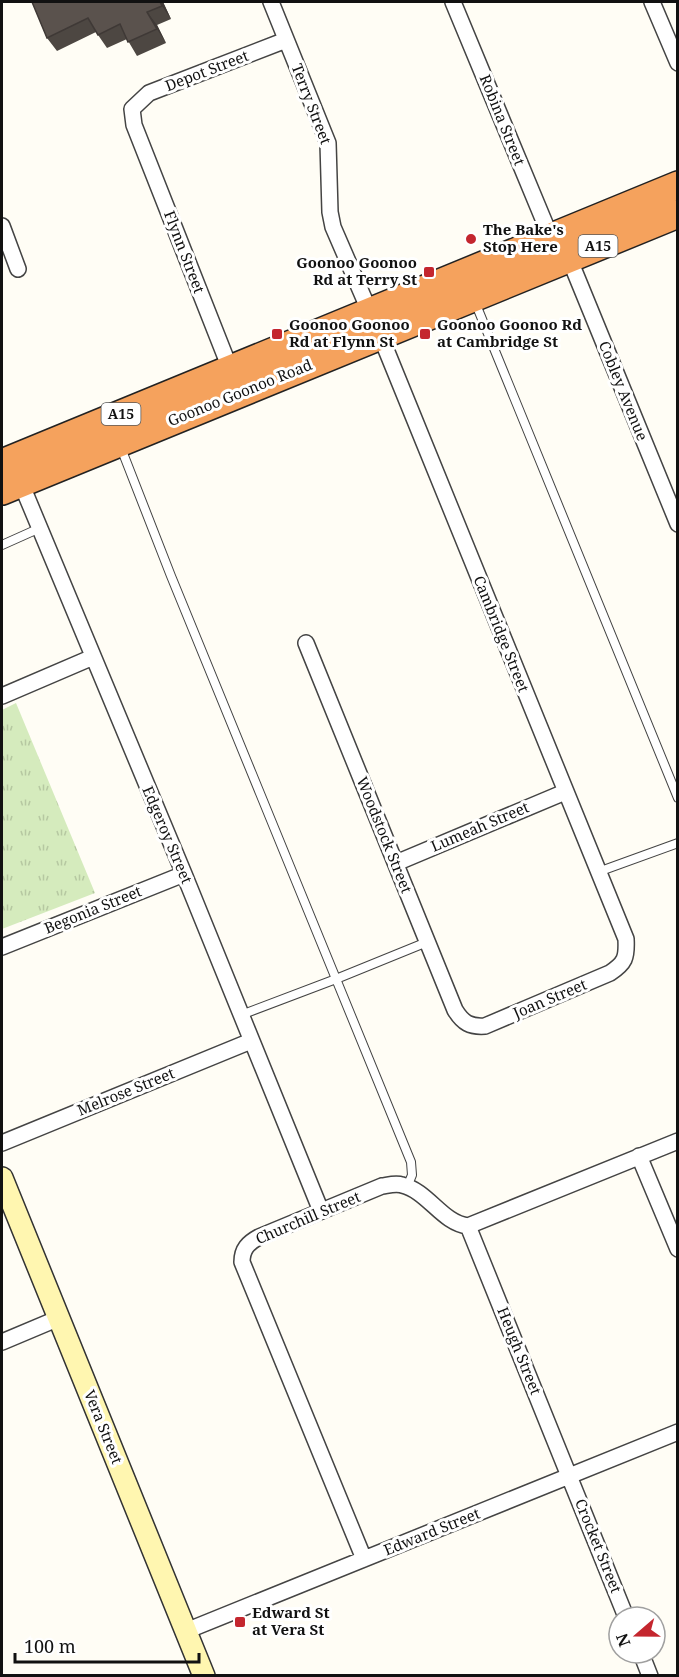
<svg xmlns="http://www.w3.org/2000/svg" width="679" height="1677" viewBox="0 0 679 1677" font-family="'Noto Serif',serif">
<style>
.park{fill:url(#park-tufts)}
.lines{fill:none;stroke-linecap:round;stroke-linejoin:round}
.lane-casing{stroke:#444;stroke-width:10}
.street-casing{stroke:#444;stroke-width:18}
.secondary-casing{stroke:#333;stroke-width:24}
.highway-casing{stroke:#222;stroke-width:30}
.lane{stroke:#fff;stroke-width:8}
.street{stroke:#fff;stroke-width:15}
.secondary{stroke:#fff6b0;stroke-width:21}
.highway{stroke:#f5a25d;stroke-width:27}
.wall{fill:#4d4742}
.shaded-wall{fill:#3f3936}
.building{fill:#5a524d;stroke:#3f3936;stroke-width:1.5}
.poi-dot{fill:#c4262e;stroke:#fff;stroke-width:2}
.labels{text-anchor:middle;stroke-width:6;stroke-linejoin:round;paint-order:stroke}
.shield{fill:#fff;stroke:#585858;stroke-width:1.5}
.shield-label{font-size:14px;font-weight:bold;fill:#111}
.street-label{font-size:15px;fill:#111;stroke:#fff}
.poi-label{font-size:15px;font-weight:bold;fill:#111;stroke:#fff;text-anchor:start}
</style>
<defs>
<pattern id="park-tufts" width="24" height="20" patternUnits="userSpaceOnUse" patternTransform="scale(1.5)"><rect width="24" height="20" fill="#d5ebbd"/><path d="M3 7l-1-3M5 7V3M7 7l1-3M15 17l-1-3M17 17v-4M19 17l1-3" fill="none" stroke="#b6c8a1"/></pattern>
</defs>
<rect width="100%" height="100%" fill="#fffdf5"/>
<path class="park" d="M16,703L95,893L2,929V710Z"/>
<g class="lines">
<g class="lane-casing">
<path id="lane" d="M475,302L678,798
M121,448L171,576L411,1162L412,1175L407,1187
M2,545L40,528
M598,872L678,843
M241,1015L336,979L427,942"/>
</g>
<g class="street-casing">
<path id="street" d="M271,2L328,143L330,212L333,227L385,347L626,939C627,958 625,963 610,973L485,1026C470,1027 463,1023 455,1010L306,643
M453,2L551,238
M652,2L678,63
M2,226L18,269
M569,258L678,524
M233,376L134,125L132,109L149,93L286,40
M18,476L184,874L321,1211
M2,696L93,657
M396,863L565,792
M2,947L184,874
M2,1143L251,1041
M639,1156L678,1249
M468,1226L626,1617
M2,1342L59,1318
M364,1559L242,1262C242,1249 248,1243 259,1237L382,1186C389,1185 396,1183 402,1185C428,1191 442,1223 468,1226L678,1141
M186,1631L678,1432
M641,1653L650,1676"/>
</g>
<g class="secondary-casing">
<path id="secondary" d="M2,1178L204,1676"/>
</g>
<g class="highway-casing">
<path id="highway" d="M2,463L678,185
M2,491L678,214"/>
</g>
<use href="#lane" class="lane"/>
<use href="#street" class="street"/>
<use href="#secondary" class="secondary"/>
<use href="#highway" class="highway"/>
</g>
<path class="wall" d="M32,2H163L171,19L157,25L166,43L137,56L127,39L107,48L96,32L57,51L47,38Z"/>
<path class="shaded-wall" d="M160,2H163L171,19L162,6Z
M147,12L157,25L166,43L157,29Z"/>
<path class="building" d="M32,2H160L162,6L147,12L157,29L128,42L120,24L98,35L88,18L47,38Z"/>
<g class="poi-dot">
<circle cx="471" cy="239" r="6"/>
<rect x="423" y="266" width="12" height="12" rx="3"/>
<rect x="271" y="328" width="12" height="12" rx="3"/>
<rect x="419" y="328" width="12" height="12" rx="3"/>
<rect x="234" y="1616" width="12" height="12" rx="3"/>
</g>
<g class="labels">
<g class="shield">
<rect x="578.5" y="235" width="39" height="22" rx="4.5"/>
<rect x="101.5" y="403" width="39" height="22" rx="4.5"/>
</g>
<g class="shield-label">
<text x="598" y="251">A15</text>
<text x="121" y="419">A15</text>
</g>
<g class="street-label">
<text transform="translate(207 71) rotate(-21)" y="5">Depot Street</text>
<text transform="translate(311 104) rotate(69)" y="5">Terry Street</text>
<text transform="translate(502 120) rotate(68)" y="5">Robina Street</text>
<text transform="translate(184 252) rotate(69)" y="5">Flynn Street</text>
<text transform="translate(623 391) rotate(68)" y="5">Cobley Avenue</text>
<text transform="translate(240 393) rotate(-22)" y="5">Goonoo Goonoo Road</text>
<text transform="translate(501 634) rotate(68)" y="5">Cambridge Street</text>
<text transform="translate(480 827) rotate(-23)" y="5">Lumeah Street</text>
<text transform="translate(167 835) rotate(67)" y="5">Edgeroy Street</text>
<text transform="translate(384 835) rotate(68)" y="5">Woodstock Street</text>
<text transform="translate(93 910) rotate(-22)" y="5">Begonia Street</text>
<text transform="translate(550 999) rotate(-23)" y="5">Joan Street</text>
<text transform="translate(126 1092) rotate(-22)" y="5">Melrose Street</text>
<text transform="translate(308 1218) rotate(-23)" y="5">Churchill Street</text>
<text transform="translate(519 1351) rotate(68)" y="5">Heugh Street</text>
<text transform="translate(103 1427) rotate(68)" y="5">Vera Street</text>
<text transform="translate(432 1532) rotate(-22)" y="5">Edward Street</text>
<text transform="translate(598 1546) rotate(68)" y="5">Crocket Street</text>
</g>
<g class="poi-label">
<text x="483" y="235">The Bake's<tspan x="483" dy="17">Stop Here</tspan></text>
<text x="417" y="268" text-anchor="end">Goonoo Goonoo<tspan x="417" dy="17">Rd at Terry St</tspan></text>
<text x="289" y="330">Goonoo Goonoo<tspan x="289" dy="17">Rd at Flynn St</tspan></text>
<text x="437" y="330">Goonoo Goonoo Rd<tspan x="437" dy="17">at Cambridge St</tspan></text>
<text x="252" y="1618">Edward St<tspan x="252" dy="17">at Vera St</tspan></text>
</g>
</g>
<rect width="679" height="1677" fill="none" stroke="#111111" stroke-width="6"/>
<g transform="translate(637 1635) rotate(250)"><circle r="28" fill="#ffffff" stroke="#a0a0a0" stroke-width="1.5"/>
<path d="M0-4.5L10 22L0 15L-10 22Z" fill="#c4262e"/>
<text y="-9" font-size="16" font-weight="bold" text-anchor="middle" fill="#111111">N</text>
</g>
<path d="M15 1653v9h184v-9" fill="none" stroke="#111111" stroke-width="3"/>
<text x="24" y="1653" font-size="18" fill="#111111" stroke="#ffffff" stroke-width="4.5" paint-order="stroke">100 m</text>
</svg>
